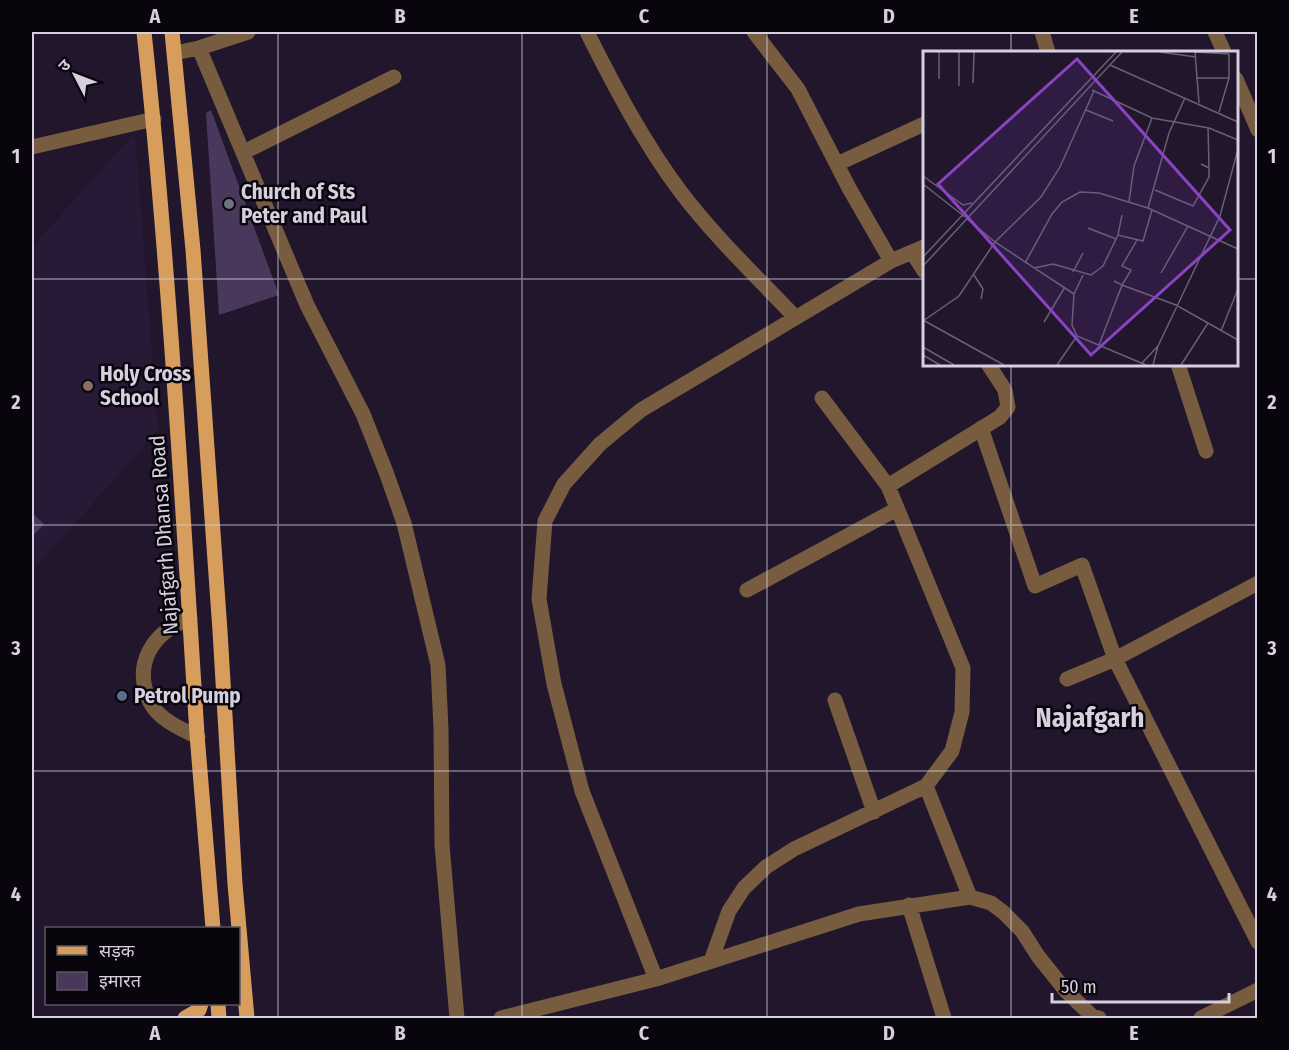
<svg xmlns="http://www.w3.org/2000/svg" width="1289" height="1050" viewBox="0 0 1289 1050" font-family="'Fira Sans Condensed','Noto Sans Devanagari',sans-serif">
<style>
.built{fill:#281a37}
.building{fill:#49385c}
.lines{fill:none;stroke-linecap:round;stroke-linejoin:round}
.minor{stroke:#785c3f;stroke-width:15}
.major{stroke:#d69d5d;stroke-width:15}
.grid{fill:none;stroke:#d6cfdf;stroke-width:1.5;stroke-opacity:0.55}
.worship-dot{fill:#6b7280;stroke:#08050d;stroke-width:2}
.education-dot{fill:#8d6e63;stroke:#08050d;stroke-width:2}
.service-dot{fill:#5c6f8a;stroke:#08050d;stroke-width:2}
.labels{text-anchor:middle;stroke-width:5;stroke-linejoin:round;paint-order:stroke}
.poi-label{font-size:21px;font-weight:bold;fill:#d6cfdf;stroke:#08050d;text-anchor:start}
.street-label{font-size:21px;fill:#d6cfdf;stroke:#08050d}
.district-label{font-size:27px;font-weight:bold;fill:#d6cfdf;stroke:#08050d}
.inset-road{fill:none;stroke:#696074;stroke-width:1.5}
.view{fill:#8944c4;fill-opacity:0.15;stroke:#8944c4;stroke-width:3}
.inset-edge{fill:none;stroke:#d6cfdf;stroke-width:3}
.neatline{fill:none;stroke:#d6cfdf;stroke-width:2}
.grid-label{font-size:20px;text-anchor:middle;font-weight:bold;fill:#d6cfdf}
</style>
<rect width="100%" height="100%" fill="#21162c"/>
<path class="built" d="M135,133L158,431L32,571V247Z"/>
<path class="building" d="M211,110L279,295L219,315L206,113Z
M32,513L44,524L32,537Z"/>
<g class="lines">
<path class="minor" d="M587,32C614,86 644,143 680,191C714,236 756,276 795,317
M754,32L798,89L849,188L891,261
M1042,32L1048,52
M1215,32L1224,52
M199,48L307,305L363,414L386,472L404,523L438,665L441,729L442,845L457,1018
M175,53L199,48L248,32
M1236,79L1258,130
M32,147L154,119
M244,152L394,77
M837,164L924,124
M912,252L924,271
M1178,364L1206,451
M822,398L888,486
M981,428L1035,586L1082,565L1115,659L1258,583
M747,590L897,509
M190,619C153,631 132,664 150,702C158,719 181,729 198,737
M1067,679L1115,659L1258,942
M835,700L874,812
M926,786L970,897
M909,905L944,1018
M711,961L729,911L744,888L766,867L794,849L926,786L952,751L962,712L963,668L888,486L1000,417L1008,407L1005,390L988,364
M656,979L582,791L554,684L539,599L545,521L564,484L600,444L641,410L891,261L924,247
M501,1018L656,979L859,914L970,897L991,903L1003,912L1022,931L1038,956L1066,991L1092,1016L1099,1018
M1201,1018L1258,990"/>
<path class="major" d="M144,32C169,265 182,499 197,734C202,799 208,864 213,928
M172,32L193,250L220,631L235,884L247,1018
M218,1004L219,1018
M185,1018L199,1010L201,1004"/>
</g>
<path class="grid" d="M278,32V1018M522,32V1018M767,32V1018M1011,32V52M32,279H924M1236,279H1258M1011,364V1018M32,525H1258M32,771H1258"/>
<circle class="worship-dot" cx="229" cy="204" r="6"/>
<circle class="education-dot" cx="88" cy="386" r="6"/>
<circle class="service-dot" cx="122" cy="696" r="6"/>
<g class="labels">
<g class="poi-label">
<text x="241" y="199">Church of Sts<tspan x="241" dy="24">Peter and Paul</tspan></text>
<text x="100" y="381">Holy Cross<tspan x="100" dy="24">School</tspan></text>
<text x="134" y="703">Petrol Pump</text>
</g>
<g class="street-label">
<text transform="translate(164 535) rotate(-94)" y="7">Najafgarh Dhansa Road</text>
</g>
<g class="district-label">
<text x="1090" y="727">Najafgarh</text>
</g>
</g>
<g transform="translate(923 51)">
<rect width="315" height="315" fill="#21162c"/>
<path class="inset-road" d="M237,1L273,6M272,1L306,3V27M272,1L276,52M187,14L315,71M273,27H306L296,61M16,28V1M50,32L51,1M36,35V1M169,39L229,67L286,77L315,89M163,59L190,70M285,76L286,117M0,125L40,154L49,152M0,133L42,166M232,139L270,155L286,126V117L278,113M206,151L211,115L229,67M225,157L246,82L262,47M43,167L72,191L151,243L149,274L154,285L223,314M165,177L193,188M195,184L199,164M214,189L199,215L208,219L199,234L253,254L315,289M0,206L193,1M102,212L129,163L139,151L157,141L176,142L225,157L315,198M0,215L199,1M111,217L130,213L168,224L180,215L195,184L220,190L229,159M150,221L160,202M238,222L265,175M51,224L60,238L58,248M151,243L160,224M0,269L81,314M0,270L36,245L72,191L118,146L137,116L171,40M121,271L142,236M298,280L315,238M176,294L199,234L191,230M235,295L297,165L315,98M0,296L31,314M0,304L17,314M219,312L235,295L230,314M134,314L154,285M258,314L285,272"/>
<path class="view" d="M154,8L307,179L168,304L15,133Z"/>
<rect width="315" height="315" class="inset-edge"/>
</g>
<rect width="1289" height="1050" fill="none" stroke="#08050d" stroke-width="66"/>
<rect x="45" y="927" width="195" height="78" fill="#08050d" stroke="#5a5661" stroke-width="1.5"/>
<rect x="57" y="946" width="30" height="9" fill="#d69d5d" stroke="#5a5661" stroke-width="1.5"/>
<text x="99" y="957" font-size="18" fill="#d6cfdf">सड़क</text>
<rect x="57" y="972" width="30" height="18" fill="#49385c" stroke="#5a5661" stroke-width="1.5"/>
<text x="99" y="987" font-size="18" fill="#d6cfdf">इमारत</text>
<g transform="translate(75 75) rotate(312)" stroke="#08050d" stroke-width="4.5" paint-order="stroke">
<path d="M0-4.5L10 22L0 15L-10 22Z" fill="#d6cfdf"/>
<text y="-9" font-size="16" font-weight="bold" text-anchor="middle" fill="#d6cfdf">उ</text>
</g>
<path d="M1052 993v9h177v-9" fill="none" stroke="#d6cfdf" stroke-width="3"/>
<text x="1061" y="993" font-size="18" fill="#d6cfdf" stroke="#08050d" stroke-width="4.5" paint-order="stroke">50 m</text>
<rect x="33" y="33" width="1223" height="984" class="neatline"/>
<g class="grid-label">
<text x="155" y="23">A</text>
<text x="400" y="23">B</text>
<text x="644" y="23">C</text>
<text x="889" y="23">D</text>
<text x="1134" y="23">E</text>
<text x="16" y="163">1</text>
<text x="1272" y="163">1</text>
<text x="16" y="409">2</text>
<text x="1272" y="409">2</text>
<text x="16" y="655">3</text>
<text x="1272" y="655">3</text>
<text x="16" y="901">4</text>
<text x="1272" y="901">4</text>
<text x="155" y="1040">A</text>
<text x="400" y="1040">B</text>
<text x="644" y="1040">C</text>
<text x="889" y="1040">D</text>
<text x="1134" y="1040">E</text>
</g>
</svg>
